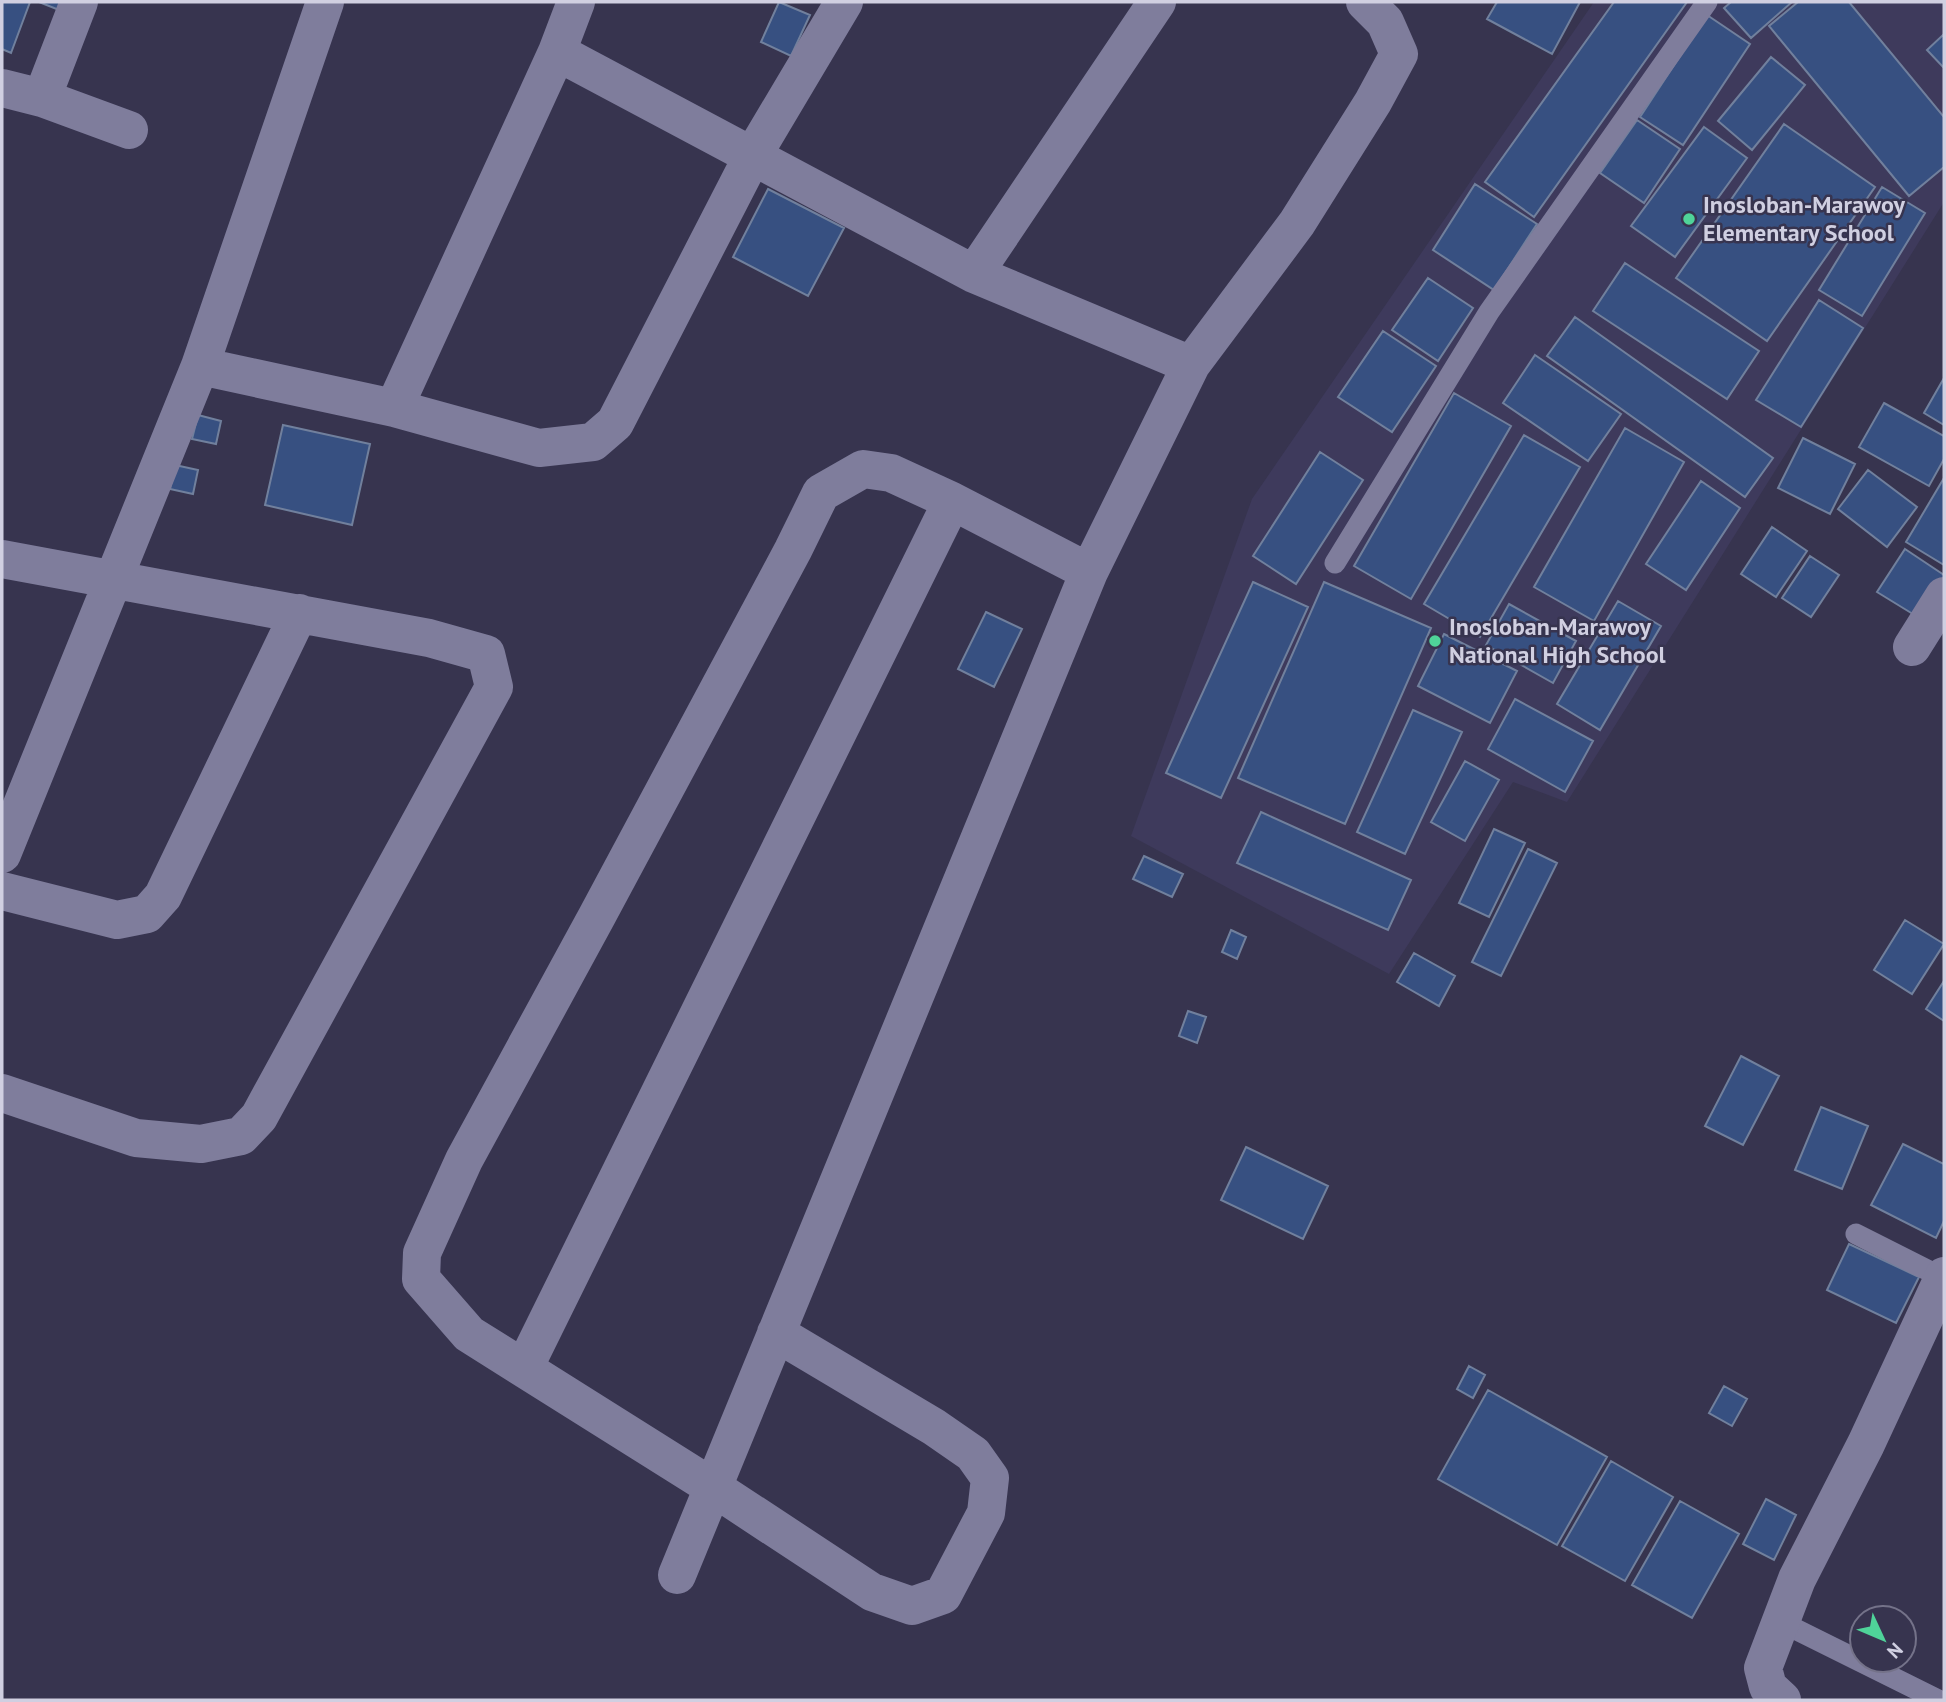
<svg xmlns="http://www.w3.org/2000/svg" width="1946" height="1702" viewBox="0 0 1946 1702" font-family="'PT Sans',sans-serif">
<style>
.built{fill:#3e3a5c}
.building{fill:#375081;stroke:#71809d;stroke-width:2}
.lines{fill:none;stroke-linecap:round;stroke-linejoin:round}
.service{stroke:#7f7d9c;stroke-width:21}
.minor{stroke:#7f7d9c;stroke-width:38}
.poi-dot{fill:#4fd399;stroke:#37344f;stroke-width:2.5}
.labels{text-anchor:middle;stroke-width:5;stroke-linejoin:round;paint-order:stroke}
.poi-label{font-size:24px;font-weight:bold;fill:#d0cfe1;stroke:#37344f;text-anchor:start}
</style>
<rect width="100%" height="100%" fill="#37344f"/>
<path class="built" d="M1594,2H1944V202L1567,802L1513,782L1389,974L1131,836L1252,499Z"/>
<path class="building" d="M2,2H30L11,53L2,49Z
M39,2H68L64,12Z
M779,2L810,15L791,56L761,42Z
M1497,2H1580L1552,54L1487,19Z
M1614,2H1687L1534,217L1485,182Z
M1731,2H1792L1751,38L1724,8Z
M1798,2H1849L1944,117V167L1909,196L1769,26Z
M1707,15L1750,44L1683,145L1640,117Z
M1944,34V68L1927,50Z
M1771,57L1805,85L1752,150L1718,121Z
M1637,120L1680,149L1644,203L1600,173Z
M1784,124L1875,187L1767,341L1676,278Z
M1704,127L1747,158L1675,257L1631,226Z
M1475,184L1537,224L1494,290L1433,250Z
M1882,187L1925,213L1862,316L1819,290Z
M768,189L844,228L808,296L733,257Z
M1625,263L1759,351L1727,399L1593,311Z
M1428,278L1473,308L1438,361L1392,330Z
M1819,300L1863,328L1801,427L1756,400Z
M1575,317L1773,458L1745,497L1547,356Z
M1383,331L1436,366L1392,432L1338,397Z
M1535,355L1621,414L1588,461L1503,403Z
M1944,378V425L1924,413Z
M1454,393L1511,426L1411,599L1354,566Z
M1884,403L1944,436V459L1929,486L1859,447Z
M198,415L221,421L216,444L192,439Z
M283,425L370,444L352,525L265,505Z
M1625,428L1684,462L1594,621L1534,587Z
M1524,435L1580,467L1480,637L1424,604Z
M1803,438L1855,464L1830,514L1778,488Z
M1320,452L1363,480L1296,584L1253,556Z
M175,465L198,470L193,494L170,489Z
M1868,470L1917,507L1887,547L1838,509Z
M1944,478V565L1906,542Z
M1701,481L1740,508L1686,590L1646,564Z
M1772,527L1807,551L1776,597L1741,574Z
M1905,549L1944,575V583L1921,619L1877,592Z
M1810,556L1839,575L1811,617L1782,598Z
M1253,582L1308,607L1221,798L1166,773Z
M1324,582L1431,628L1345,824L1238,778Z
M1618,601L1661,626L1600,730L1557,704Z
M1509,604L1576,641L1553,683L1486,645Z
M986,612L1022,629L994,687L958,669Z
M1444,634L1517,671L1490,723L1418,686Z
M1515,699L1593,741L1565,792L1488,749Z
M1413,710L1462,732L1405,854L1357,832Z
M1465,761L1499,780L1465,841L1431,822Z
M1261,812L1411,880L1388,930L1237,863Z
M1494,829L1525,843L1489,917L1459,903Z
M1528,849L1557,863L1501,976L1472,962Z
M1144,856L1183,874L1172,897L1133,879Z
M1905,920L1944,944L1912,994L1874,970Z
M1231,930L1246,937L1237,959L1222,952Z
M1414,953L1455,976L1439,1006L1397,982Z
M1944,981V1021L1926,1009Z
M1188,1011L1206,1017L1197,1043L1179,1036Z
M1741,1056L1779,1076L1743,1145L1705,1126Z
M1821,1107L1868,1126L1842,1189L1795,1170Z
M1903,1144L1944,1164V1221L1936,1238L1871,1205Z
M1246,1147L1328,1186L1303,1239L1221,1200Z
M1849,1244L1919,1277L1896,1323L1827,1290Z
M1469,1366L1485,1375L1473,1398L1457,1389Z
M1724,1386L1747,1399L1732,1426L1709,1413Z
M1488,1390L1607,1457L1557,1545L1438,1479Z
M1611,1461L1673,1497L1625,1581L1562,1546Z
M1766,1499L1796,1515L1774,1560L1743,1544Z
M1680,1501L1739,1534L1692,1618L1632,1585Z"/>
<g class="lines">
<path class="service" d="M1335,563L1489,312L1707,2
M1856,1234L1943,1278
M1781,1622L1938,1700"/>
<path class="minor" d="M557,52L974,274L1191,365
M2,88L42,98L129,130
M42,98L79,2
M974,274L1157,2
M200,366L394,408L539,448L593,442L615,423L753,155L844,2
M394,408L557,52L576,2
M2,559L429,638L486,654L494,687L259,1117L241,1136L201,1144L136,1138L2,1093
M1912,647L1944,596
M2,854L200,366L325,2
M2,891L117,920L147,914L163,896L299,613
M776,1333L934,1427L973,1454L990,1478L986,1513L943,1595L912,1606L872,1592L714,1488L469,1334L421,1279L422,1253L464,1160L597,916L793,550L821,493L863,469L891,473L952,501L1089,572
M524,1368L952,501
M677,1575L1089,572L1191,365L1297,223L1373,102L1399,54L1385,22L1365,2
M1782,1700L1768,1687L1763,1668L1797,1579L1866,1444L1944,1276"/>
</g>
<g class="poi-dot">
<circle cx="1689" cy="219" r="7"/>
<circle cx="1435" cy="641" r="7"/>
</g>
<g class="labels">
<g class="poi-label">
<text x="1703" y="213">Inosloban-Marawoy<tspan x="1703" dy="28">Elementary School</tspan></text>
<text x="1449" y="635">Inosloban-Marawoy<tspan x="1449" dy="28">National High School</tspan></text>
</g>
</g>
<rect width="1946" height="1702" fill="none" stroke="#d0cfe1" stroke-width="7"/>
<g transform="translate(1883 1639) rotate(134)"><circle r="33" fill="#37344f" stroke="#747289" stroke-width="2"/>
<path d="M0-5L12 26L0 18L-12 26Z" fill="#4fd399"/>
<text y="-10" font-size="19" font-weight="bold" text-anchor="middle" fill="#d0cfe1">N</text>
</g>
</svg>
